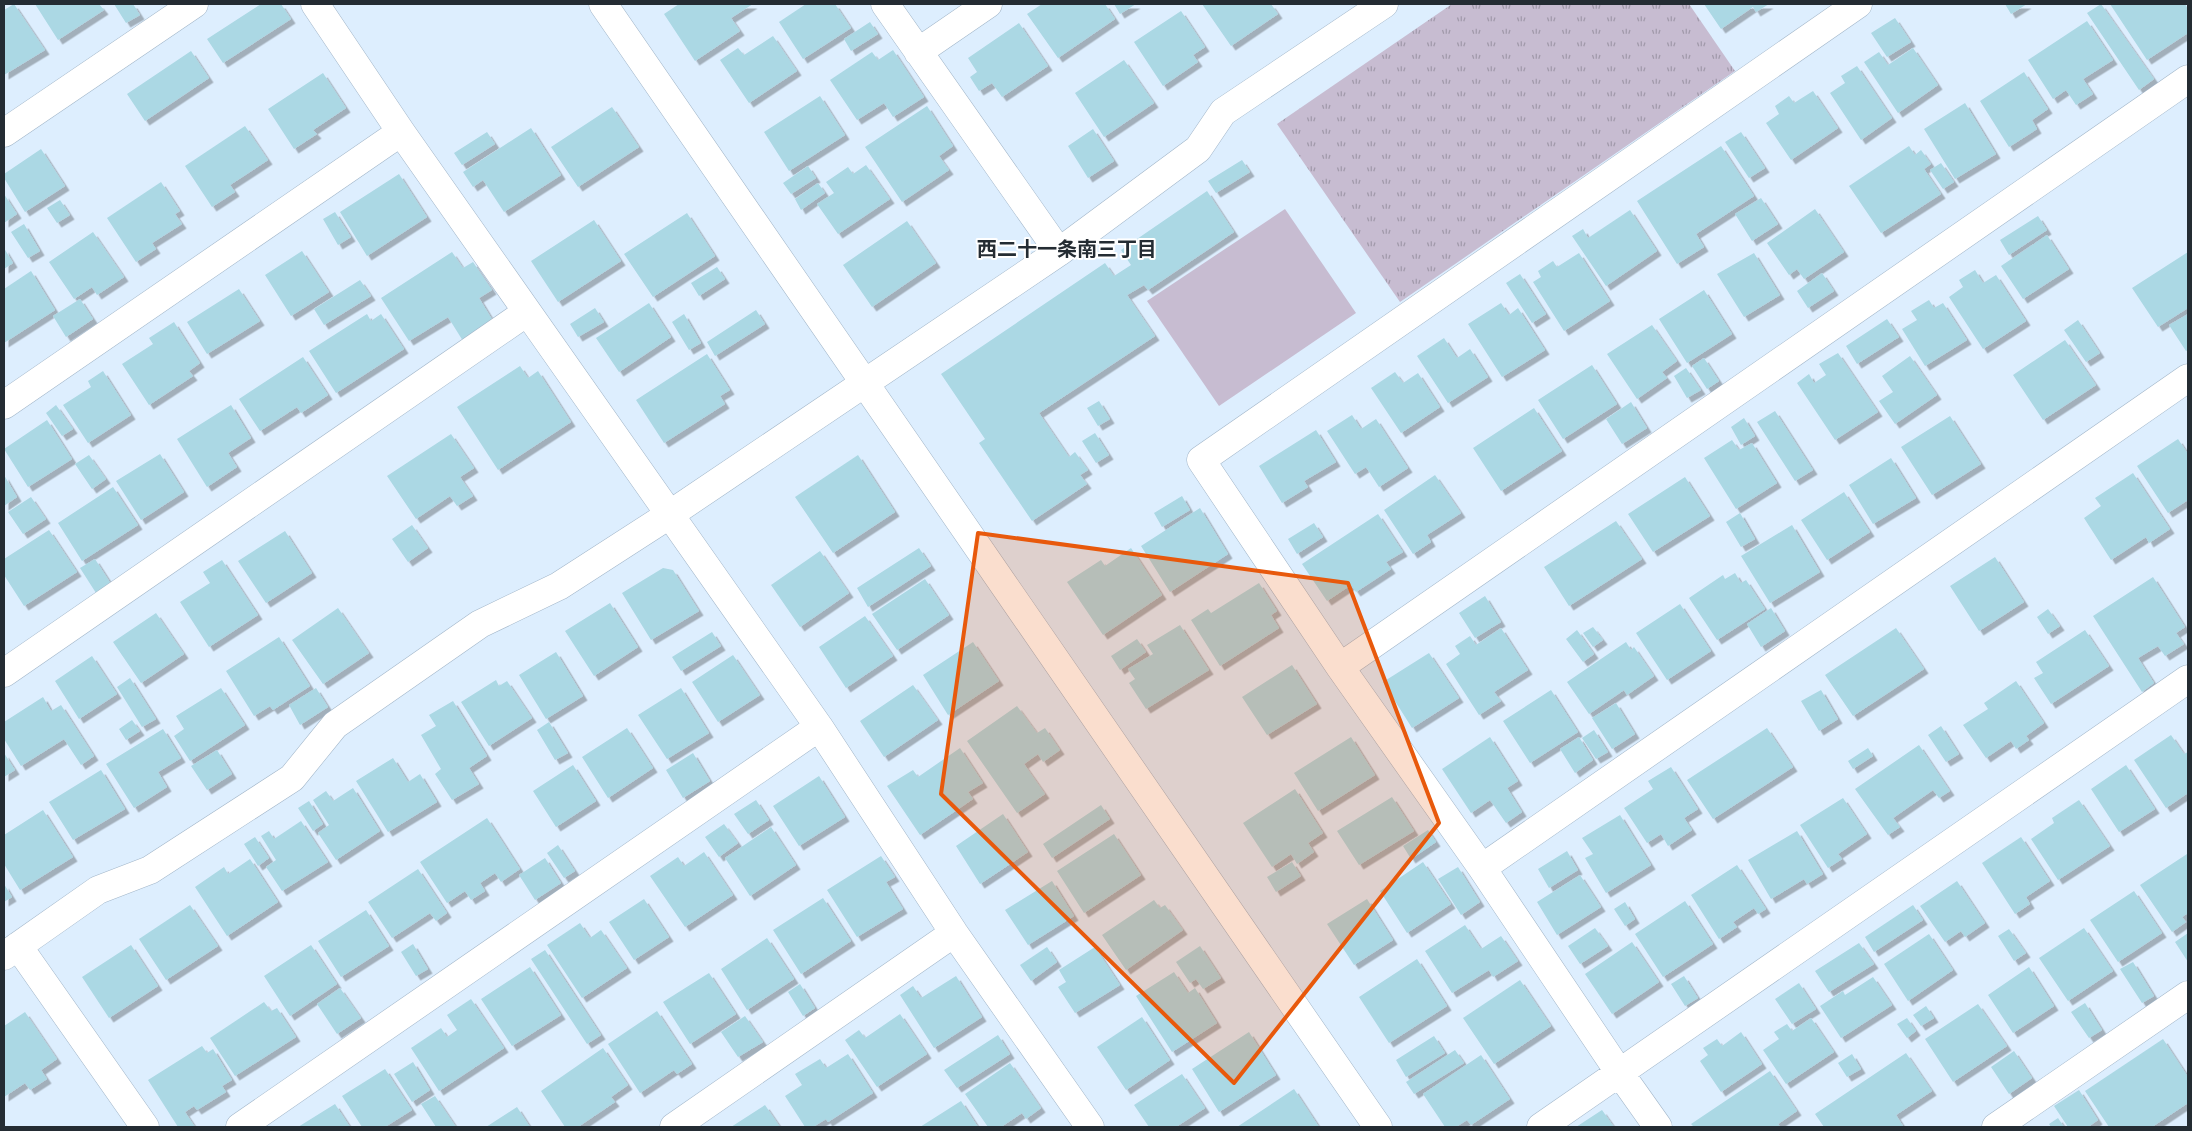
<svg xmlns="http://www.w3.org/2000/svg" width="2192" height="1131" viewBox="0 0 2192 1131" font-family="Cabin,'Noto Sans JP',sans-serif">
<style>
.grass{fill:#c7bcd1}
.park{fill:url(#park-tufts)}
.building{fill:#abd8e4;filter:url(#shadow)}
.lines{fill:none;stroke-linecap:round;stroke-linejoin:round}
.minor-casing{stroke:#a2b6c9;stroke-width:29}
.minor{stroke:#fff;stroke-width:28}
.marked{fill:#e8590c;fill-opacity:0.2;stroke:#e8590c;stroke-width:4;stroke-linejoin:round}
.labels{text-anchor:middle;stroke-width:4;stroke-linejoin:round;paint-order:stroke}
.neighbourhood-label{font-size:20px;font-weight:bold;fill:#242c33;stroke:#fff}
</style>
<defs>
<pattern id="park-tufts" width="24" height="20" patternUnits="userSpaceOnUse" patternTransform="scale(1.25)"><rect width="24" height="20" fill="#c7bcd1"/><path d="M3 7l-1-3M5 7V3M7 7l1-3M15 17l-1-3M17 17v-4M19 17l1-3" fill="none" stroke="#a199aa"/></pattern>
<filter id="shadow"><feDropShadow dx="4.5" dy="4.5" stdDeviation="0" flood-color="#0004"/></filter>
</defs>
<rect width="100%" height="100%" fill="#ddeefe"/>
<path class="grass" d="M1285,209L1356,313L1219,406L1147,301Z"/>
<path class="park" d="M1452,4H1689L1735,71L1400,302L1277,124Z"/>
<path class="building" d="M14,4L45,50L4,75V10Z
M35,4H99L104,10L58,40Z
M114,4H133L140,15L126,23Z
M261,4H281L291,19L223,63L207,39Z
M679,4H753L731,18L740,31L695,61L664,14Z
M806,4H835L851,28L803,59L779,22Z
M1042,4H1105L1115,19L1058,58L1027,14Z
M1114,4H1136L1120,14Z
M1202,4H1271L1278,14L1231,46Z
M1704,4H1769L1756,12L1753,7L1721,29Z
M2005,4H2027L2011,14Z
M2101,4L2154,79L2139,90L2087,13Z
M2110,4H2185L2188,9V33L2147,60Z
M1181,11L1205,47L1193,55L1198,62L1163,86L1134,42Z
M1895,18L1911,42L1887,57L1871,33Z
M2087,21L2113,60L2083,79L2093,94L2076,105L2066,90L2053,99L2028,60Z
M870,22L878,34L851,51L844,39Z
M1019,23L1048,66L1002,97L992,83L979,91L970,77L977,72L968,58Z
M773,36L797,71L749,103L720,60L738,48L744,55Z
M1913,48L1938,85L1898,113L1864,62L1879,52L1888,65Z
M893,50L924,97L893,117L884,103L857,120L830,80L872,52L878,60Z
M191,51L209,78L145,121L127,94Z
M1124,60L1154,103L1104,137L1075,93Z
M1857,66L1892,118L1861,140L1830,93L1845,83L1841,76Z
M2024,72L2048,109L2032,120L2037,129L2009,147L1980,101Z
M323,73L346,108L313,130L317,134L294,149L268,109Z
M1813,91L1838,128L1791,160L1766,123L1779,114L1775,106L1789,96L1794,103Z
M820,96L845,135L789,171L764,132Z
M1965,103L1996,154L1955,179L1924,129Z
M927,106L953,146L939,156L949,170L902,202L865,147Z
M612,107L639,147L578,187L551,147Z
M245,126L268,160L230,185L235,192L212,207L185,166Z
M531,128L561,175L504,212L483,180L473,187L463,172Z
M1093,129L1114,161L1088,178L1068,146Z
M487,132L495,144L462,165L454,153Z
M1741,132L1765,168L1749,178L1725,142Z
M1721,146L1754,196L1696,234L1704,247L1677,264L1637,201Z
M1909,146L1915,155L1921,150L1931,164L1924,169L1941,194L1881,233L1849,186Z
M41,149L65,186L25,212L4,178V174Z
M1242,160L1250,172L1216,193L1208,181Z
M1941,163L1954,182L1943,189L1930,170Z
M866,165L890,199L838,234L817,204L834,193L826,182L848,167L853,174Z
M808,166L816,178L791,194L783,183Z
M399,174L427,217L367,256L340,212Z
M161,182L180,211L175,214L182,224L152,243L156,249L136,262L107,218Z
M818,183L825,193L801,210L795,199Z
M1207,191L1234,232L1148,290L1144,285L1127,295L1155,336L1039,413L1069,457L1075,452L1088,470L1080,475L1087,484L1032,521L979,443L985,439L941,374L1105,263L1114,276L1131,265L1121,250Z
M4,194L17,214L4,223Z
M1761,198L1778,224L1752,241L1735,214Z
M60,200L70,215L57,223L47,208Z
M1815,209L1844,252L1804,279L1797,269L1789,275L1767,243Z
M1630,210L1657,251L1606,286L1572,236L1583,229L1588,238Z
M335,212L351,237L338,245L323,219Z
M687,213L715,256L653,297L624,254Z
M2038,216L2047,230L2009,255L2000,240Z
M594,220L621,261L558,302L531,261Z
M907,221L936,263L872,307L843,265Z
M24,224L40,251L28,258L11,232Z
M93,232L124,277L97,295L92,287L74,299L49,262Z
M2047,235L2069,269L2023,299L2001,266Z
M4,248L13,263L4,269Z
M302,251L329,292L291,316L265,275Z
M452,252L463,268L473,262L492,290L479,298L493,321L463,341L448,317L409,341L381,298Z
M2188,252V308L2158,327L2132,288Z
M1579,253L1610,301L1564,331L1533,282L1541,277L1538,271L1553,261L1557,267Z
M1754,253L1780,295L1744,317L1717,274Z
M717,267L725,279L699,296L691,283Z
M1975,270L1983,283L1996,275L2026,321L1983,349L1949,297L1963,287L1959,280Z
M31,271L55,310L4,343V289Z
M1822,273L1834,291L1808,308L1797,291Z
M1520,274L1546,314L1532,323L1506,283Z
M360,280L371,296L324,325L314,309Z
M239,289L260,321L207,354L187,322Z
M1704,290L1732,334L1687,363L1659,319Z
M80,299L93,319L66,337L53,316Z
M1929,300L1934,308L1943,303L1967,340L1925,366L1902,329L1917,320L1911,311Z
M649,303L671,337L619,372L596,338Z
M1501,303L1509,315L1518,308L1545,350L1502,377L1468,324Z
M595,308L604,322L578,337L570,324Z
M756,310L765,324L715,356L707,342Z
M367,314L371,321L381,314L404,349L336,393L309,351Z
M684,314L701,343L689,350L672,322Z
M2188,314V350L2186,351L2169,325Z
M1887,319L1899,337L1857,364L1846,346Z
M2078,320L2100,353L2086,362L2064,330Z
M174,322L200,363L189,371L193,376L149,405L122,364L153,344L149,338Z
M1652,325L1677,361L1662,372L1667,378L1637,399L1607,354Z
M1444,338L1457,358L1470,349L1488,377L1448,403L1417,356Z
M2065,340L2096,385L2043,420L2013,375Z
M1838,353L1878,412L1835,440L1797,383L1809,374L1814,383L1826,375L1819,364Z
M707,354L730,390L720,396L725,404L664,443L636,400Z
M1910,356L1937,395L1895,424L1879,401L1893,392L1882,376Z
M303,357L328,395L301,413L297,407L260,431L239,399Z
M1704,358L1719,381L1707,389L1692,366Z
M1592,365L1617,404L1563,439L1538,400Z
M520,366L528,378L538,371L571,422L498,470L457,407Z
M1686,368L1701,390L1687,398L1674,376Z
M103,371L131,415L88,443L63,405L91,387L88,381Z
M1395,372L1403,383L1418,373L1440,407L1401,433L1371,388Z
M1099,401L1110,419L1098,426L1087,408Z
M1631,402L1647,428L1622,444L1606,419Z
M56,405L73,429L62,436L46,413Z
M231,405L251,438L228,453L237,467L207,487L177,439Z
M1534,408L1562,451L1501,491L1473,448Z
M1775,411L1813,470L1795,481L1757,422Z
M1352,415L1361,429L1376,419L1408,468L1379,487L1366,467L1355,474L1327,431Z
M1950,416L1981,464L1932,495L1901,447Z
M1744,418L1755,436L1741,445L1731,427Z
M47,420L72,459L28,487L4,449Z
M1316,430L1336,462L1304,481L1308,487L1282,503L1259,466Z
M1095,433L1109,455L1096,463L1082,441Z
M451,434L474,468L460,477L473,496L457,506L450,496L416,519L387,476Z
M2178,439L2188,454V500L2168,513L2137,466Z
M1732,440L1739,450L1752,443L1777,483L1736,509L1704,458Z
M160,454L184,492L141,520L116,481Z
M89,455L106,479L92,489L75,464Z
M858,455L895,512L833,553L795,497Z
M1891,458L1916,498L1873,524L1849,485Z
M2133,473L2170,529L2149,543L2146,537L2111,560L2084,518L2101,506L2095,498Z
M4,475L17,497L4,506Z
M1435,475L1461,513L1427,535L1431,542L1413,554L1384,510Z
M1685,477L1710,516L1653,552L1628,514Z
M113,487L138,525L82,561L58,523Z
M1844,492L1870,532L1827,560L1801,520Z
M1182,496L1190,510L1162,527L1154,513Z
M31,497L46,519L23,534L8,512Z
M1200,508L1228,554L1170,592L1141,546Z
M1740,513L1755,539L1741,547L1726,522Z
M1378,514L1403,552L1386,562L1391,569L1356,592L1351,585L1327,601L1302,564Z
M1616,521L1642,559L1569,606L1544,567Z
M1314,523L1323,537L1297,554L1288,539Z
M412,525L428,548L408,562L392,539Z
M1792,525L1820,572L1770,603L1741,556Z
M49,530L77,572L24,606L4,575V559Z
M285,531L312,573L266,603L238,561Z
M919,548L931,566L868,607L857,588Z
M1131,548L1162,595L1103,635L1067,582L1101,560L1105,566Z
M820,551L849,593L800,627L771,585Z
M1995,557L2024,602L1979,631L1950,586Z
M95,559L111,584L96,593L80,568Z
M222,560L258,615L209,647L180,602L210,583L203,572Z
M663,568L673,570L699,611L651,640L622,593Z
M1735,573L1741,583L1746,580L1765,609L1717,640L1689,598L1723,575L1725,579Z
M2153,577L2185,627L2176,633L2184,644L2165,656L2158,646L2138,658L2154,683L2142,692L2093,616Z
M925,579L949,615L897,650L872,614Z
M1259,583L1277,611L1271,615L1279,628L1220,666L1191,620L1208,609L1211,613Z
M1485,596L1501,622L1475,638L1459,613Z
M610,603L638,647L594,676L565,631Z
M1680,604L1711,651L1667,680L1636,633Z
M338,608L369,653L323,684L292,640Z
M1771,608L1785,631L1761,647L1747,624Z
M2048,609L2060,626L2048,634L2037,617Z
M156,613L184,654L141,683L113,642Z
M865,616L893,656L846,688L819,647Z
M1180,625L1209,670L1146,709L1129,683L1135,679L1128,669L1153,654L1147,645Z
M1593,627L1603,640L1593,647L1583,633Z
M1501,628L1528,670L1494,692L1501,701L1479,715L1446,664L1460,654L1455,646L1470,636L1476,645Z
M1896,628L1924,669L1853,716L1825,675Z
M1577,630L1594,654L1583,662L1566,639Z
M2085,630L2109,666L2051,704L2034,678L2043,673L2036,662Z
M712,632L721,646L681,671L672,657Z
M279,637L310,686L273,710L270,706L254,716L226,671Z
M1137,639L1146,652L1120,670L1111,656Z
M973,642L999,681L948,715L923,675Z
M1626,642L1631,650L1634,647L1654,676L1627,695L1624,690L1589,714L1567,682Z
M556,652L583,696L546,719L519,675Z
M1429,653L1459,698L1412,728L1383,682Z
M733,655L760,695L718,722L692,682Z
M92,656L117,694L79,719L55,681Z
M1292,665L1317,704L1267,735L1242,697Z
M130,678L156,719L142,727L117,687Z
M496,680L499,686L507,681L532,718L489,746L461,702Z
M2016,681L2044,723L2026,736L2029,740L2016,749L2011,741L1986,758L1963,725L1988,709L1984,703Z
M913,685L938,720L884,757L860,721Z
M221,688L245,725L190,761L174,736L184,729L176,716Z
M316,688L328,707L300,725L289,705Z
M681,688L709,733L667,759L638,715Z
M1551,690L1578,732L1530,763L1503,721Z
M1821,690L1838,719L1819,731L1801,701Z
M43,697L51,711L61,705L94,756L81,765L64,739L21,766L4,739V722Z
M453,701L487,756L469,768L479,784L452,800L435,774L441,769L421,735L436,726L429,715Z
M1616,703L1635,734L1612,749L1592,718Z
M1017,706L1037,733L1045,728L1060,750L1043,762L1038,754L1024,764L1045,794L1017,813L967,741Z
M132,720L140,731L126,740L119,729Z
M549,722L568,753L555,760L537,730Z
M1941,726L1959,754L1946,762L1928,735Z
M627,728L653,768L608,798L582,757Z
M1767,728L1793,767L1713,819L1687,780Z
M163,729L181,758L158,772L167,787L134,808L106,764Z
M1594,730L1608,752L1596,759L1582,738Z
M2171,735L2184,754L2188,752V793L2166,808L2134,760Z
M1351,737L1375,775L1318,811L1294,773Z
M1490,737L1518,781L1507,788L1522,812L1506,823L1490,800L1471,813L1442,769Z
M1579,737L1593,760L1575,773L1560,749Z
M1919,745L1950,791L1939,798L1933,790L1893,818L1900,827L1888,835L1855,789Z
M960,748L983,783L968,792L973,799L920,835L887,786L913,770L918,777Z
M1868,748L1873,756L1853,769L1848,761Z
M217,750L232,774L207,790L191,766Z
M4,753L15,770L4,777Z
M693,753L710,781L683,798L666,770Z
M393,758L408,782L420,774L437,802L388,832L356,781Z
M573,765L596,801L556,827L533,791Z
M2126,765L2155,809L2119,832L2091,789Z
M1671,767L1698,809L1684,818L1692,830L1668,846L1661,834L1647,843L1624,808L1653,789L1648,781Z
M101,770L125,809L73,840L49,802Z
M819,776L845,817L799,846L773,806Z
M353,788L380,831L336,860L318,833L329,825L313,800L326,791L333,801Z
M1295,789L1323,833L1308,843L1314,852L1297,864L1291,854L1272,867L1243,823Z
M1392,797L1414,831L1359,865L1337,831Z
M1843,798L1867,834L1838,854L1842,859L1828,868L1800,825Z
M756,800L769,820L748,834L734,814Z
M2079,800L2110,846L2058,880L2031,839L2054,823L2052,818Z
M309,801L323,824L313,831L298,808Z
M1101,805L1110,819L1052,858L1043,844Z
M43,810L73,857L20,890L4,864V835Z
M1003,814L1028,852L980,884L956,846Z
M1620,815L1651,865L1606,893L1585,858L1593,854L1582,838Z
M487,818L520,869L501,882L495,873L480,883L485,891L471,900L465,891L447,903L420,862Z
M301,821L328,862L282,891L266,867L276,860L261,836L269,831L274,839Z
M724,824L738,843L719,857L705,837Z
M771,827L796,865L750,896L725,858Z
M1428,830L1436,842L1411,859L1403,846Z
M1797,831L1823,874L1807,884L1804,879L1771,899L1748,860Z
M1114,834L1141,875L1084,913L1057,871Z
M255,837L269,858L258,866L244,844Z
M2021,837L2050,881L2026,897L2030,904L2015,914L1982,863Z
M558,845L575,871L564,878L547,853Z
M1567,851L1578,870L1549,888L1538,869Z
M704,852L733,895L685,927L650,876L678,857L684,866Z
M2187,854L2188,913L2182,917L2186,922L2172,932L2140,885Z
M881,856L895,877L886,882L903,909L857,937L827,890Z
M545,858L561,883L535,900L519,875Z
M250,859L278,902L227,936L195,887L224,867L228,874Z
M1292,862L1301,876L1276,892L1267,877Z
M1423,862L1451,904L1407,933L1380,891Z
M1737,865L1766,909L1758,914L1754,908L1733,922L1737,927L1719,939L1691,895Z
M1458,867L1480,902L1461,915L1438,879Z
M418,869L447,913L436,921L430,913L392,938L368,902Z
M1580,875L1601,907L1557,935L1537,902Z
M1052,881L1074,916L1028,945L1005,910Z
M1957,881L1985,923L1965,937L1961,931L1945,942L1920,906Z
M4,884L12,897L4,902Z
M2134,891L2162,933L2118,962L2090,920Z
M823,898L851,941L801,974L773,930Z
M644,899L669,937L634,960L609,922Z
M1367,899L1393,940L1354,965L1327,924Z
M1154,900L1160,908L1165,905L1183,930L1126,970L1102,935Z
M1685,901L1713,944L1663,977L1635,934Z
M1625,902L1635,919L1625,926L1614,909Z
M190,905L218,946L166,980L139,939Z
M1913,905L1923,920L1874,952L1865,937Z
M366,910L389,946L341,977L318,941Z
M580,923L590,938L601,930L627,968L582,998L547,945Z
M1465,925L1481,949L1501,936L1518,961L1493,977L1489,970L1452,993L1425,951Z
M1595,928L1608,946L1580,964L1568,946Z
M2084,928L2113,971L2068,1001L2039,958Z
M2009,929L2026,953L2014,961L1998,936Z
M2188,933V962L2175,942Z
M1929,934L1953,970L1908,1001L1884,964Z
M767,938L794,979L747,1010L721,969Z
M1632,942L1659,982L1612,1014L1585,974Z
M1859,943L1874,964L1829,992L1815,971Z
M413,944L428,969L416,976L401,952Z
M131,945L158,986L109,1018L82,977Z
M311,945L337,984L290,1016L264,976Z
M1200,946L1221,978L1203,989L1196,979L1190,983L1176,962Z
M1047,947L1057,962L1031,981L1020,965Z
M1095,947L1120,985L1075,1013L1058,987L1066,982L1059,970Z
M545,950L601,1035L587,1044L531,959Z
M1417,959L1447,1006L1389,1043L1359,997Z
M2133,962L2154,996L2142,1003L2120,969Z
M530,967L561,1015L512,1046L481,999Z
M2029,967L2054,1006L2013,1033L1988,995Z
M1174,972L1188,993L1195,988L1217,1023L1172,1052L1136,996Z
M709,973L736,1014L690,1044L663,1002Z
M956,976L982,1017L934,1048L900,995L913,986L921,998Z
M1684,976L1698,998L1685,1006L1671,984Z
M1873,977L1892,1005L1841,1038L1820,1006L1843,991L1845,995Z
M1520,980L1551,1026L1494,1064L1463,1018Z
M1799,983L1816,1009L1792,1024L1775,999Z
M800,984L815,1008L803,1016L788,992Z
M340,988L361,1018L337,1034L317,1004Z
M471,999L504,1048L439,1091L411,1048L441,1028L447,1037L457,1030L447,1015Z
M264,1002L271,1011L277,1008L296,1037L235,1076L210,1038Z
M2085,1003L2102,1030L2089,1038L2071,1012Z
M1978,1004L2007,1046L1953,1082L1925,1039Z
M1926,1006L1934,1018L1921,1026L1913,1015Z
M657,1011L692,1064L677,1074L674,1070L640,1093L608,1044Z
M25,1012L57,1059L41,1070L47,1079L30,1090L25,1083L4,1097V1026Z
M900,1014L927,1054L877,1087L845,1040L859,1030L865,1038Z
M745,1016L763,1042L738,1057L721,1032Z
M1142,1017L1170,1060L1126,1090L1097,1047Z
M1811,1018L1834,1052L1786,1084L1763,1050L1779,1039L1774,1032L1787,1024L1792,1031Z
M1907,1018L1916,1031L1907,1038L1897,1024Z
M1249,1032L1276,1075L1219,1112L1192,1069Z
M1741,1032L1762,1064L1721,1092L1700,1061L1708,1055L1703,1048L1717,1039L1722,1046Z
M998,1035L1010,1054L957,1088L944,1070Z
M1434,1036L1445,1053L1406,1077L1396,1060Z
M2163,1039L2188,1077V1103L2152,1127H2109L2085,1091Z
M202,1046L207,1053L213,1049L232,1080L222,1086L226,1092L197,1110L194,1106L185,1112L195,1127H178L148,1080Z
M603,1048L628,1085L611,1097L615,1102L578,1127H565L541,1091Z
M1455,1050L1464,1063L1414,1094L1406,1082Z
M2014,1051L2032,1078L2009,1094L1991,1067Z
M1906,1053L1932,1091L1896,1115L1903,1126L1901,1127H1824L1815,1114Z
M848,1054L873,1093L828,1122L826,1119L813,1127H805L785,1096L802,1085L795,1074L820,1059L826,1068Z
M1852,1054L1861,1069L1847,1077L1838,1063Z
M1481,1055L1510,1099L1471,1125L1467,1120L1456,1127H1445L1423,1094Z
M413,1062L430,1090L412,1102L394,1074Z
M1010,1063L1041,1108L1026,1119L1022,1113L1001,1127H988L965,1094Z
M385,1069L412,1110L385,1127H362L342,1096Z
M1770,1071L1797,1111L1778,1124L1780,1127H1694L1691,1124Z
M1182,1074L1205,1108L1176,1127H1149L1134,1105Z
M1294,1089L1319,1127H1237Z
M2079,1090L2098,1120L2088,1127H2068L2054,1106Z
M435,1096L456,1127H436L421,1104Z
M961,1101L978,1127H920Z
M335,1104L350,1127H298Z
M765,1105L780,1127H731Z
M517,1107L530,1127H486Z
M1602,1110L1614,1127H1576Z
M2058,1118L2064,1127H2051L2049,1124Z"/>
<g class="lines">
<g class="minor-casing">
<path id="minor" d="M315,4L401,132L819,727L954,933L1090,1127
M603,4L1378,1127
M885,4L1059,252
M918,52L988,4
M4,133L194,4
M4,405L401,132
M1340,667L2188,79
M4,673L527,312
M1482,868L2188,378
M18,946L145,1127
M4,956L98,890L150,870L292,778L335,725L480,624L559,586L669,515L1059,252L1198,149L1223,112L1384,4
M240,1127L819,727
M674,1127L954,933
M1541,1127L2188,679
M1658,1127L1619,1072L1482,868L1340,667L1201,460L1858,4
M1996,1127L2188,995"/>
</g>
<use href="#minor" class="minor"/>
</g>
<path class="marked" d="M978,533L1348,583L1439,823L1234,1083L941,794Z"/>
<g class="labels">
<g class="neighbourhood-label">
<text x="1067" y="256">西二十一条南三丁目</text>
</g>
</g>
<rect width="2192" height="1131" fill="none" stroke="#242c33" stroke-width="10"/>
</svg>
